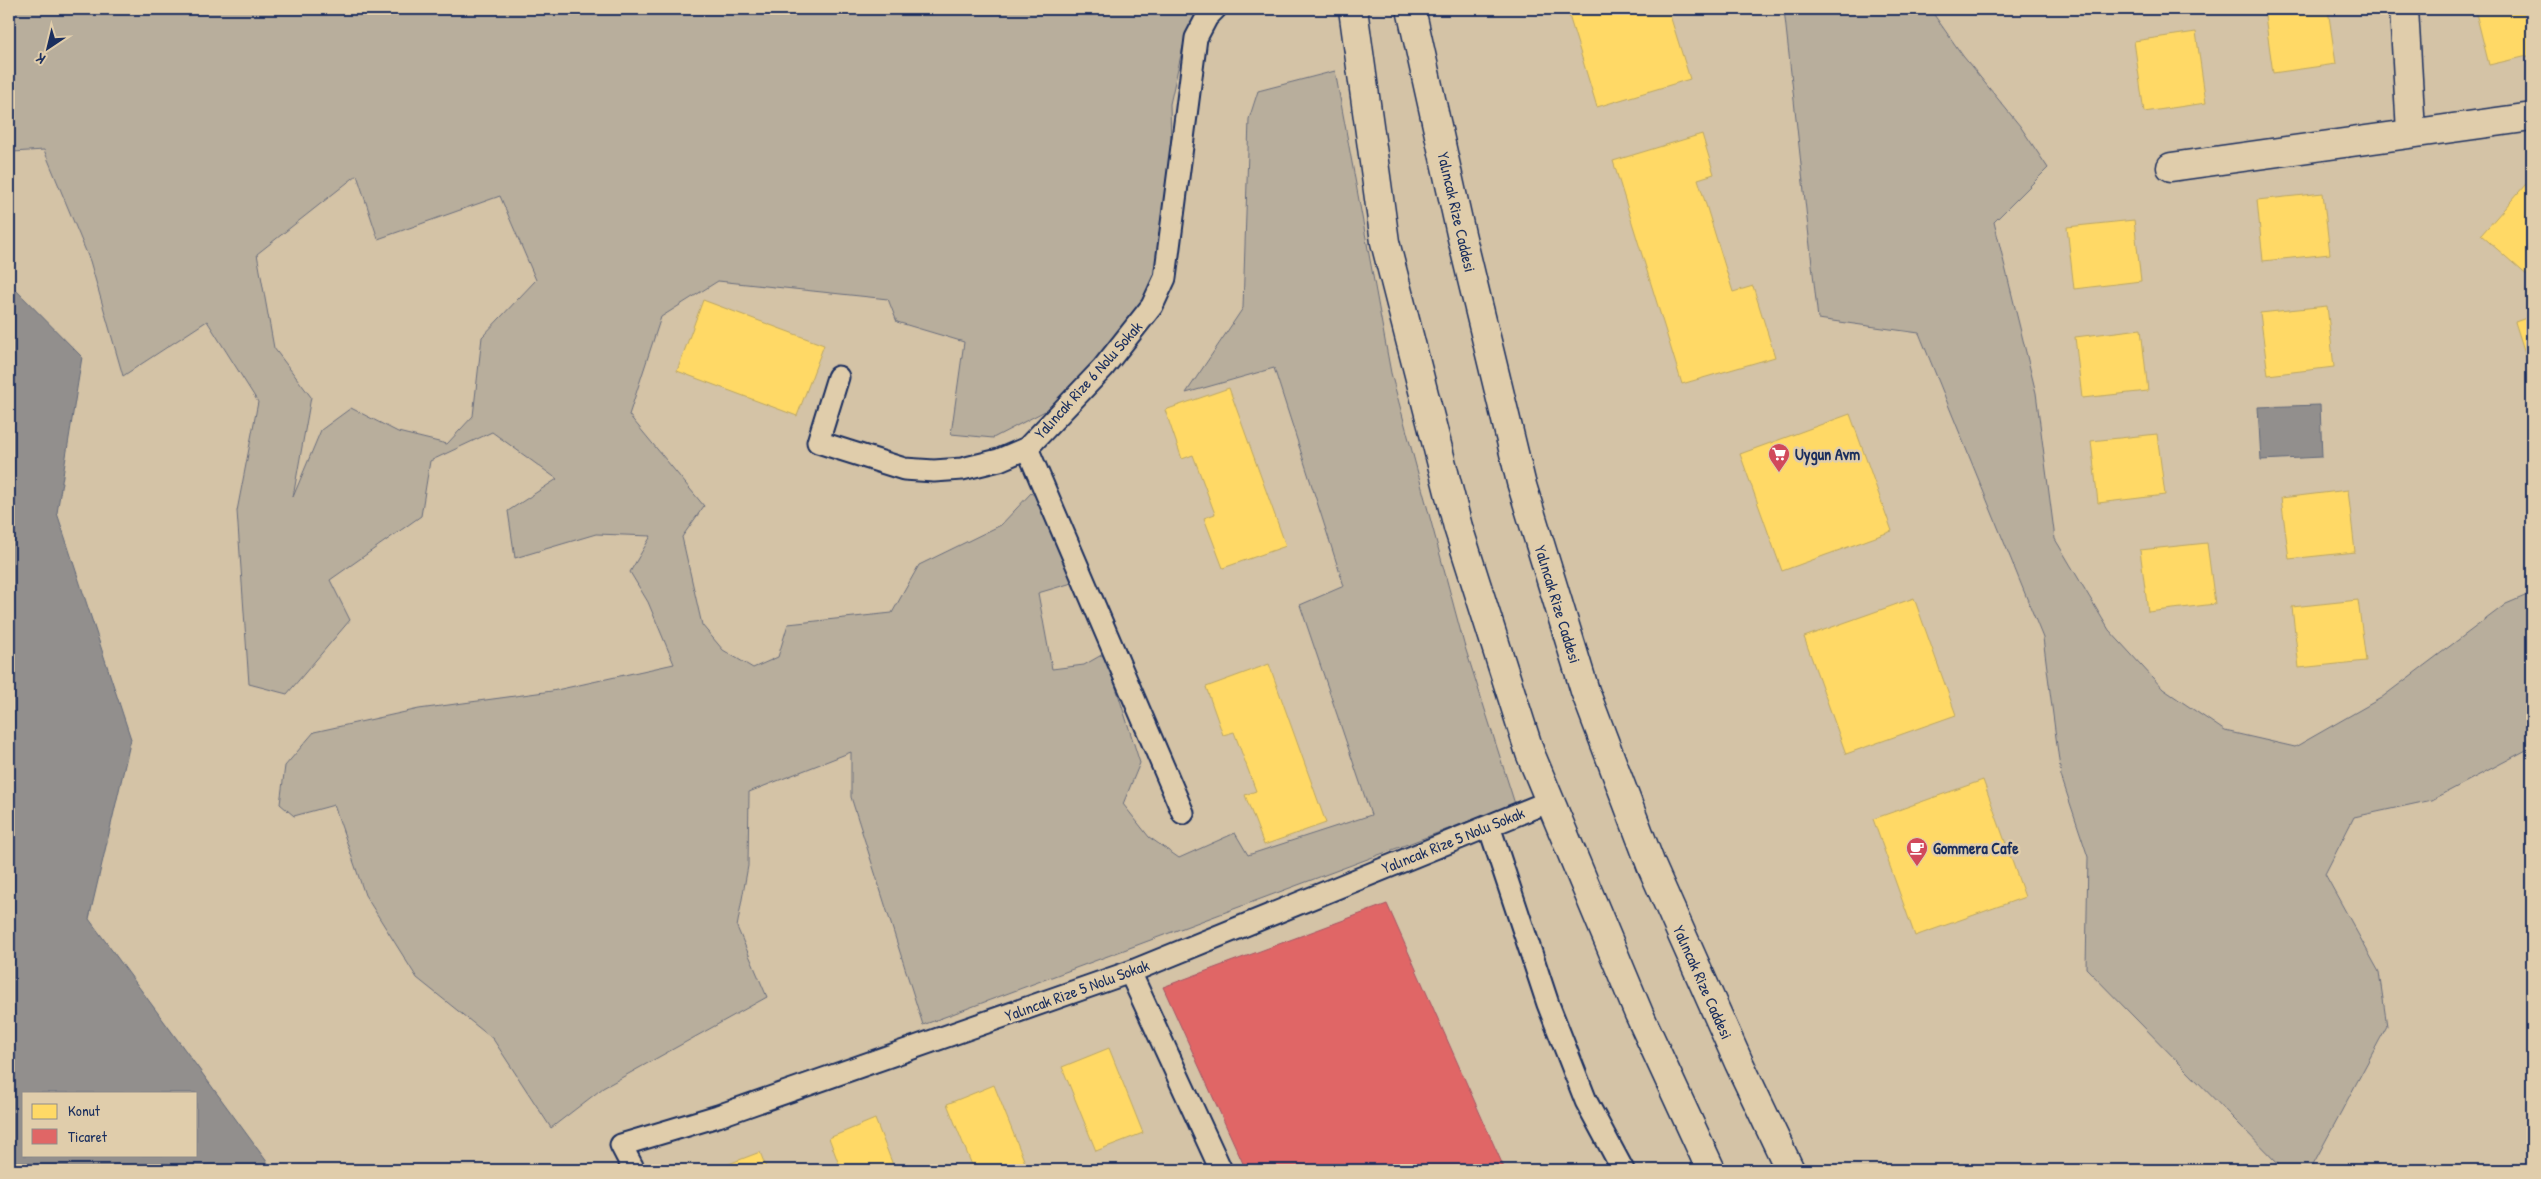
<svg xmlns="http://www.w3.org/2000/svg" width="2541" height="1179" viewBox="0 0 2541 1179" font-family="'Patrick Hand',sans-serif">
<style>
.green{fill:#b8ae9c;stroke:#6a6e7d;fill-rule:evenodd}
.water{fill:#928f8d;stroke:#62697a;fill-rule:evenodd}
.homes{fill:#ffd966;stroke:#bba664}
.shops{fill:#e06666;stroke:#a55664}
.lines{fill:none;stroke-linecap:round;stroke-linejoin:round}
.lane-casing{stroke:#1b2f5e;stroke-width:25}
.street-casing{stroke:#1b2f5e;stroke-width:31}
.highway-casing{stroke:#1b2f5e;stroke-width:31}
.lane{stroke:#e0cdab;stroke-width:21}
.street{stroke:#e0cdab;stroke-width:28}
.highway{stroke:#e0cdab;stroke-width:28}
.labels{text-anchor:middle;stroke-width:5;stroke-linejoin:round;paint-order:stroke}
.street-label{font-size:16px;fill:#1b2f5e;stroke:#e0cdab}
.poi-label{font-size:16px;font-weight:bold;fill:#1b2f5e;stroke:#e0cdab;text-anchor:start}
</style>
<rect width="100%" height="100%" fill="#d4c3a6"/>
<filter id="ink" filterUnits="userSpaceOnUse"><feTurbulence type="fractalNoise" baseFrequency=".02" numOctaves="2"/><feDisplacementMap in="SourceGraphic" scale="10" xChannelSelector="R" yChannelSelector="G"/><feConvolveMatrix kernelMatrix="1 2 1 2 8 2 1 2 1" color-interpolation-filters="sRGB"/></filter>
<g filter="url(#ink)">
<path class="green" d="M9,9H1217L1183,46L1170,104L1172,193L1160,295L1110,366L1047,410L993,438L951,434L964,342L897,322L888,299L718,281L661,317L629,415L704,506L682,537L702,625L723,650L753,668L778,657L788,624L892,613L919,565L1001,525L1031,493L1062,515L1089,578L1038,593L1052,669L1084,665L1105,653L1140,763L1123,804L1149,837L1179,858L1235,833L1248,855L1371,815L1300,605L1344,586L1274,368L1186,393L1243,308L1249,119L1258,91L1335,71L1391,373L1464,644L1515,804L923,1025L851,797V752L749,792L748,866L737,927L767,997L603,1088L551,1128L493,1039L417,978L365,895L334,805L294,816L280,804L285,766L314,732L419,709L552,691L674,664L648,602L630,572L651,536L596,534L515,558L508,511L557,479L492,432L430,461L421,516L330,580L350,620L287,694L249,684L237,511L258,402L207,321L123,376L90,261L44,150L13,152L9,138ZM357,175L378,239L500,196L536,280L482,337L473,416L447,444L398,432L351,408L321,430L293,497L311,397L274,348L257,254Z
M1784,9H1930L1963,56L2020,126L2048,168L1994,222L2036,393L2055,539L2109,630L2163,689L2225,731L2295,747L2381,698L2506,604L2532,593V747L2432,800L2354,817L2325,874L2379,972L2387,1026L2310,1170H2284L2086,968L2088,857L2061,776L2043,638L1919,333L1818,319Z"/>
<path class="water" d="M9,283L82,357L57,513L131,739L89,919L273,1170H9ZM24,1093H196V1155H24Z
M2320,405L2322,457L2261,460L2258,407Z"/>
<path class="homes" d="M1567,9H1646L1648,14L1668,9L1690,79L1597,107Z
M2264,9H2328L2336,64L2273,73Z
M2475,9H2532V55L2489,65Z
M2196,32L2206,103L2144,112L2134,41Z
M1702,134L1714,174L1698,179L1733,292L1753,286L1775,357L1682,384L1613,161Z
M2526,184L2532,189V273L2529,277L2481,235Z
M2323,193L2330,254L2263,261L2257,200Z
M2134,220L2141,281L2074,289L2067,227Z
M703,300L824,345L797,416L677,371Z
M2327,306L2334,367L2268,375L2260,313Z
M2532,316V375L2515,322Z
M2141,329L2148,391L2082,398L2075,337Z
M1229,388L1286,546L1223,568L1204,518L1215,514L1193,455L1182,459L1165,410Z
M1850,414L1892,531L1782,571L1740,454Z
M2157,434L2165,495L2098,503L2091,441Z
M2348,490L2355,552L2289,559L2281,498Z
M2207,543L2215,604L2148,612L2140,550Z
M1914,598L1956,715L1846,754L1804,637Z
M2358,600L2366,661L2299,668L2292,607Z
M1269,664L1326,823L1264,845L1245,795L1256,791L1234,732L1223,735L1206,687Z
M1983,780L2025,897L1915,936L1873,819Z
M1109,1048L1143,1133L1096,1151L1062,1067Z
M994,1085L1028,1170H974L947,1104Z
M875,1119L895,1170H841L829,1138Z
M760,1152L767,1170H713Z"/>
<path class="shops" d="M1387,904L1505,1170H1246L1163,987Z"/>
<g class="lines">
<g class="lane-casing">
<path id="lane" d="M838,377L818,442L904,469L934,471L962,469L999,460L1027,448L1103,368L1152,306L1165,278L1196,38L1207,17L1215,9
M1027,448L1183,813
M1489,826L1548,1004L1586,1101L1623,1170
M1130,972L1221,1170
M634,1170L621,1145L718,1116L1130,972L1550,801"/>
</g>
<g class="street-casing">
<path id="street" d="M2404,9L2411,132
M2171,167L2532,117"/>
</g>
<g class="highway-casing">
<path id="highway" d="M1353,9L1385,242L1458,527L1530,753L1639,1014L1711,1170
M1411,9L1461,234L1521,482L1585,691L1651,865L1739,1063L1790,1170"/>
</g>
<use href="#lane" class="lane"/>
<use href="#street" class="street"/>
<use href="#highway" class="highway"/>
</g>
</g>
<defs>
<g id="supermarket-pin" transform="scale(1.125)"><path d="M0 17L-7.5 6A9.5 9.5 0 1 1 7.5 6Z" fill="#d1495b" stroke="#e0cdab"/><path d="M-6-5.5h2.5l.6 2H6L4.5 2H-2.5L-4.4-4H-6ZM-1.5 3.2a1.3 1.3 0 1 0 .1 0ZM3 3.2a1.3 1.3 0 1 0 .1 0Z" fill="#fff"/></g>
<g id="cafe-pin" transform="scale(1.125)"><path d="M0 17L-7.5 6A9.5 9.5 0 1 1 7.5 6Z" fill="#d1495b" stroke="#e0cdab"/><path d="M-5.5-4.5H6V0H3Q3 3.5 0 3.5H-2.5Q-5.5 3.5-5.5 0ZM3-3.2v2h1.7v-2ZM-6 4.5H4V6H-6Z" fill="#fff"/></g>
</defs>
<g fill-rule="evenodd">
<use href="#supermarket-pin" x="1779" y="454"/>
<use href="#cafe-pin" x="1917" y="848"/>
</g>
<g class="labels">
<g class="street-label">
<text transform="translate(1457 212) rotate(77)" y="6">Yalıncak Rize Caddesi</text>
<text transform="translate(1088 380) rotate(-48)" y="6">Yalıncak Rize 6 Nolu Sokak</text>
<text transform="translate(1558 604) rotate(73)" y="6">Yalıncak Rize Caddesi</text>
<text transform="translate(1453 840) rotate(-22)" y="6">Yalıncak Rize 5 Nolu Sokak</text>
<text transform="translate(1703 982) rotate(66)" y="6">Yalıncak Rize Caddesi</text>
<text transform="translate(1077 990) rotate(-20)" y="6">Yalıncak Rize 5 Nolu Sokak</text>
</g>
<g class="poi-label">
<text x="1795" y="460">Uygun Avm</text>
<text x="1933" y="854">Gommera Cafe</text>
</g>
</g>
<rect width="2541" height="1179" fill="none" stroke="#e0cdab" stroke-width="30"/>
<rect x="15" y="15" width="2511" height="1149" fill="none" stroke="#1b2f5e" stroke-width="2" filter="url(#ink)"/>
<rect x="22" y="1092" width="175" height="65" fill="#e0cdab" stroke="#918e8c"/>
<rect x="32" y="1104" width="25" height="15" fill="#ffd966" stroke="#918e8c"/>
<text x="68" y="1116" font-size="15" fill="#1b2f5e">Konut</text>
<rect x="32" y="1129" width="25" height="15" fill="#e06666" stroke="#918e8c"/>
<text x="68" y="1142" font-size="15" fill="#1b2f5e">Ticaret</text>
<g transform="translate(48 48) rotate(215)" stroke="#e0cdab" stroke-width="4" paint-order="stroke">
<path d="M0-4L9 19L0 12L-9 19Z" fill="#1b2f5e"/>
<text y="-8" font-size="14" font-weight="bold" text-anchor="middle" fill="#1b2f5e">K</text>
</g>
</svg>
